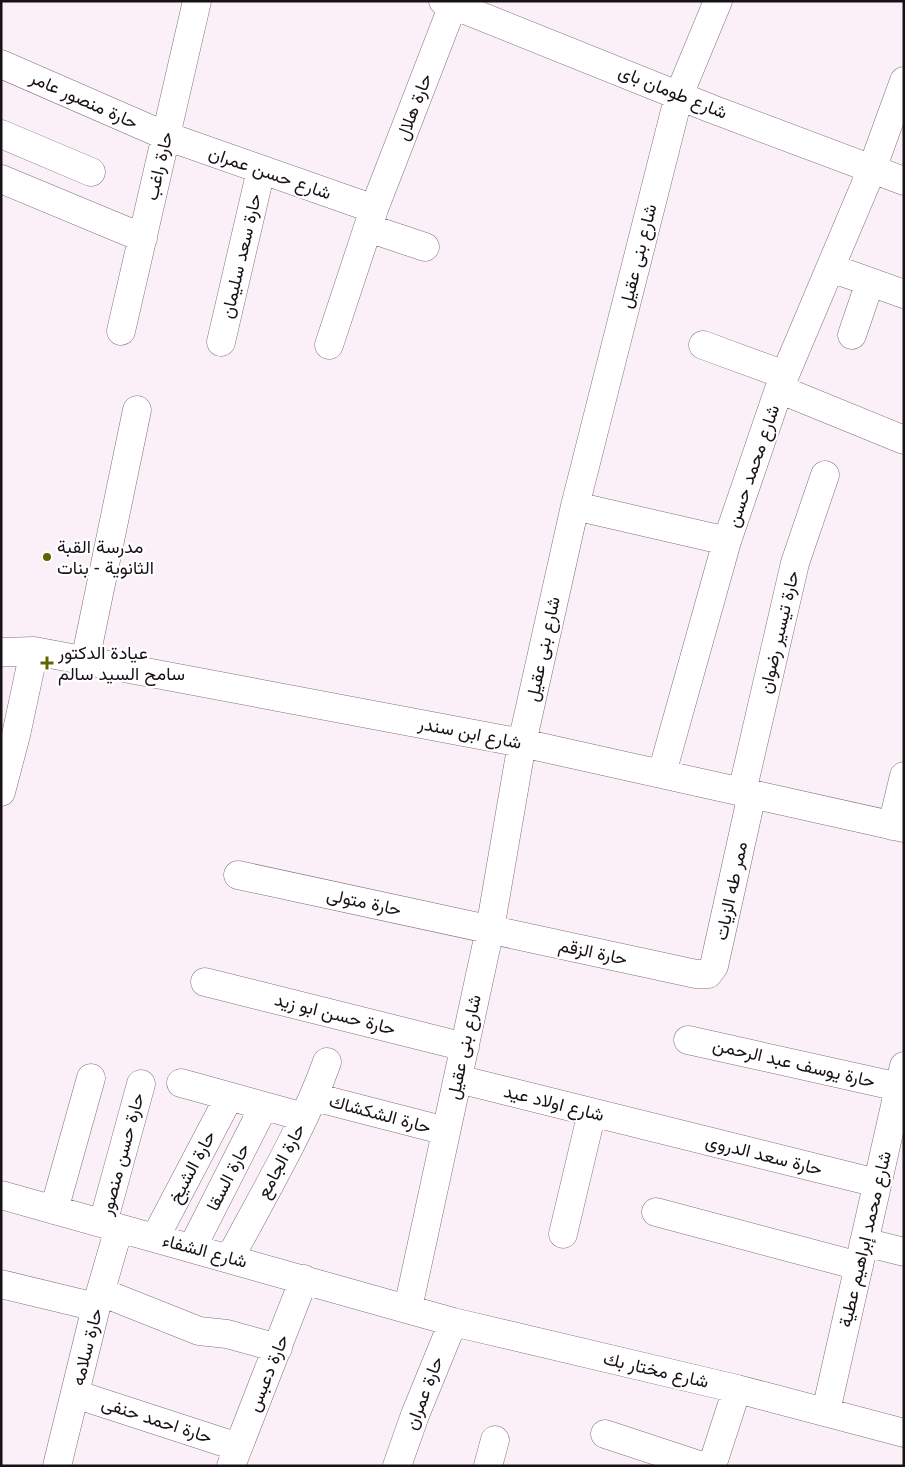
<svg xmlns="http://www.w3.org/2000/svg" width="905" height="1467" viewBox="0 0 905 1467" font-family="Helvetica,Vazirmatn,sans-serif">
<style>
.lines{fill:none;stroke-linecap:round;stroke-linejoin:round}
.minor-casing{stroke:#816f7b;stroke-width:29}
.minor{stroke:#fff;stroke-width:28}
.poi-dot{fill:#626500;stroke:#fff;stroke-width:2}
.labels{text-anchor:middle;stroke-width:4.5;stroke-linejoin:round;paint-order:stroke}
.street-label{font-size:18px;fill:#181116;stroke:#fff}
.poi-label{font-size:18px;fill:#181116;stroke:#fff;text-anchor:start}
</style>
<rect width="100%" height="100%" fill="#fcf0f8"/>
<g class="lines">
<g class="minor-casing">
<path id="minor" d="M443,1L712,109L904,181
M1,64L166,136L374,209
M1,134L91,172
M1,179L143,238
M368,228L425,247
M831,268L904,294
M121,331L197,1
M852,335L870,282
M221,342L261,170
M329,345L374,209L453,5
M703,345L785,375
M779,389L904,440
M575,506L727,541
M1,652L34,651L522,743L904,828
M85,661L137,410
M662,773L727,541L779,389L872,169L904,81
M1,792L16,735L34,651
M742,792L795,563L825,475
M892,826L904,776
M238,875L696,974H708L714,966L752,794
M205,982L465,1047
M688,1040L899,1087
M458,1079L877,1183
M181,1083L304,1117
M314,1097L446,1131
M1,1195L453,1322L737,1389L904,1433
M54,1210L91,1078
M656,1212L859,1266
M103,1223L141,1084
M563,1234L592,1112
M155,1238L229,1097
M864,1242L904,1252
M192,1248L264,1106
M230,1258C263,1195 303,1129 327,1062
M1,1284L96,1307
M101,1292L199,1331L227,1334L278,1348
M408,1308L490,929L522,743L575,506L679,95L718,1
M75,1394L238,1447
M826,1411L904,1066
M605,1434L702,1466
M57,1466L96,1307L119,1228
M231,1466L304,1279
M397,1466L415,1415L453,1322
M488,1466L495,1440
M712,1466L737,1389"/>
</g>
<use href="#minor" class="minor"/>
</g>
<g class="poi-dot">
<circle cx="47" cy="557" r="5"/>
<path d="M44.5 655.5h5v5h5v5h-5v5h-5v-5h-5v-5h5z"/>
</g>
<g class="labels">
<g class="street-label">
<text transform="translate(673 92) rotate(22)" y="6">شارع طومان باى</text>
<text transform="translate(84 100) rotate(24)" y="6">حارة منصور عامر</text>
<text transform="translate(414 107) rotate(-69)" y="6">حارة هلال</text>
<text transform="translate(159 166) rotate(-77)" y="6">حارة راغب</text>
<text transform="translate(270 173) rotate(19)" y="6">شارع حسن عمران</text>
<text transform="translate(241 256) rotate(-77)" y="6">حارة سعد سليمان</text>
<text transform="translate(638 256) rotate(-76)" y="6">شارع بنى عقيل</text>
<text transform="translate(753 466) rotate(-71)" y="6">شارع محمد حسن</text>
<text transform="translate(779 632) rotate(-77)" y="6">حارة تيسير رضوان</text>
<text transform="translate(543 649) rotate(-78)" y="6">شارع بنى عقيل</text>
<text transform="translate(470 733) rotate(11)" y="6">شارع ابن سندر</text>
<text transform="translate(731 891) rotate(-78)" y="6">ممر طه الزيات</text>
<text transform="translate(364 902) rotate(12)" y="6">حارة متولى</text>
<text transform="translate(593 952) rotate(12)" y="6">حارة الزقم</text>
<text transform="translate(335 1014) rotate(14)" y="6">حارة حسن ابو زيد</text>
<text transform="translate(464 1047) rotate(-78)" y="6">شارع بنى عقيل</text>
<text transform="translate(794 1063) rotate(13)" y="6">حارة يوسف عبد الرحمن</text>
<text transform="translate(554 1103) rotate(14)" y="6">شارع اولاد عيد</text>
<text transform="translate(380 1114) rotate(15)" y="6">حارة الشكشاك</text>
<text transform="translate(122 1154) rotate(-75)" y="6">حارة حسن منصور</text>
<text transform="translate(764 1155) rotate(14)" y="6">حارة سعد الدروى</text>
<text transform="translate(281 1161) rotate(-62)" y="6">حارة الجامع</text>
<text transform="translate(192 1167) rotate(-62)" y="6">حارة الشيخ</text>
<text transform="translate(228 1177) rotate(-63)" y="6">حارة السقا</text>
<text transform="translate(865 1239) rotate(-77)" y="6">شارع محمد إبراهيم عطية</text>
<text transform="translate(205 1251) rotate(15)" y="6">شارع الشفاء</text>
<text transform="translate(87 1347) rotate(-76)" y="6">حارة سلامه</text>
<text transform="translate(656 1370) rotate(13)" y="6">شارع مختار بك</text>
<text transform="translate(268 1373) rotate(-68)" y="6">حارة دعبس</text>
<text transform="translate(424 1393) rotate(-69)" y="6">حارة عمران</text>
<text transform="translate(157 1420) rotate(18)" y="6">حارة احمد حنفى</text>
</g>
<g class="poi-label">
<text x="57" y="553">مدرسة القبة<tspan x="57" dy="21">الثانوية - بنات</tspan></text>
<text x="58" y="659">عيادة الدكتور<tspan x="58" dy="21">سامح السيد سالم</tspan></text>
</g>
</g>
<rect width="905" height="1467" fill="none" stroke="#181116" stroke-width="5"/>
</svg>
